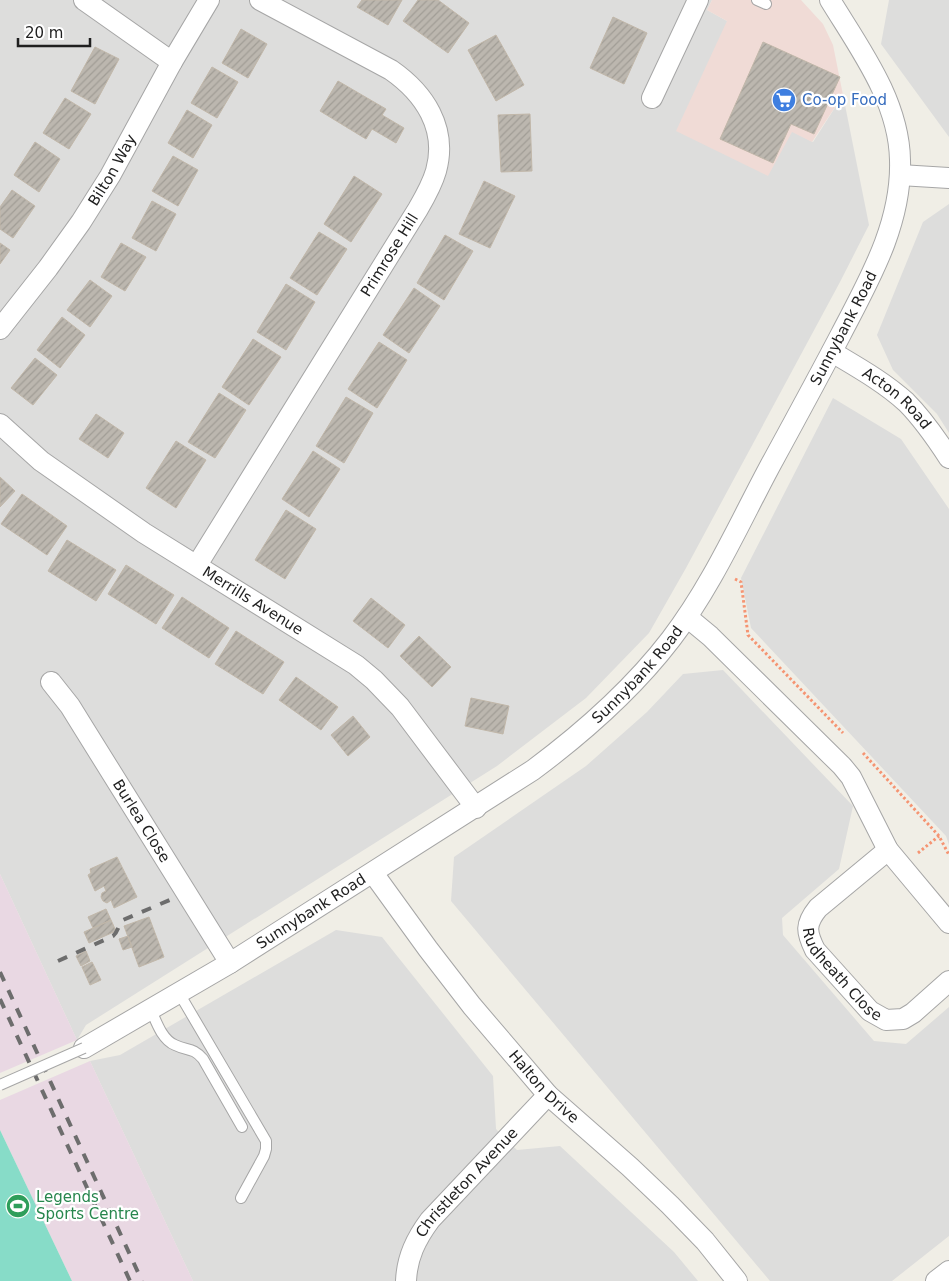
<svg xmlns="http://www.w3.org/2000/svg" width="949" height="1281" viewBox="0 0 949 1281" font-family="'DejaVu Sans',sans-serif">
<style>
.residential{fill:#dddddc}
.commercial{fill:#f0dbd6}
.railway{fill:#e9d8e3}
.pitch{fill:#87dcc8}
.building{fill:url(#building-hatch);stroke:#c1b7a9}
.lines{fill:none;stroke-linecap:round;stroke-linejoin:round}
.service-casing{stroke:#a6a6a6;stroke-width:12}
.minor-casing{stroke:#a6a6a6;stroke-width:22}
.path{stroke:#f59472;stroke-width:3;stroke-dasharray:2.5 2.5;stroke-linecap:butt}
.service{stroke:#fff;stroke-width:10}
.minor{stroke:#fff;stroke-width:20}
.rail{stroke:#6d6d6d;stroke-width:4;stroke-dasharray:10 10;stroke-linecap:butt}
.service-bridge-casing{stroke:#a6a6a6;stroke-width:12;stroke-linecap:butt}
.service-bridge{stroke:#fff;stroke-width:10}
.labels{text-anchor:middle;stroke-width:4.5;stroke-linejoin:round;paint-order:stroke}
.shop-label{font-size:15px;fill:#366cbe;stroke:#fff;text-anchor:start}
.street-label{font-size:15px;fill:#1f1f1f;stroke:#fff}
.leisure-label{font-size:15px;fill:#27864d;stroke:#fff;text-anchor:start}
</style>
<defs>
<pattern id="building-hatch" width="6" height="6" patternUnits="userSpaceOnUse" patternTransform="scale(1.25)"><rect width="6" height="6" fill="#bcb7af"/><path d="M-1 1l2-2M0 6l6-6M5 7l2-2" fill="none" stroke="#a19d96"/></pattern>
</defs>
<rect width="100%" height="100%" fill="#f0eee6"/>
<path class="residential" d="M0,0H712L707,10L727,21L792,131L813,142L843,95L869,225L840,282L686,568L649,633L586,698L497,766L86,1025L77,1040L0,874Z
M889,0H949V137L881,44Z
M949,204V433L937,414L893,370L877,335L923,222Z
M833,398L901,439L949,509V845L946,836L751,628L741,578Z
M723,670L853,806L839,869L782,918L783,935L874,1041L906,1044L949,1007V1236L892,1281H770L451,901L454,857L586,766L647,712L683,674Z
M336,930L382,937L493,1076L496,1129L517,1150L560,1146L674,1252L698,1281H193L90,1061L120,1055Z"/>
<path class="commercial" d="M712,0H801L823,24L833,45L843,95L812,142L792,132L768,176L676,131L727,21L707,10Z"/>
<path class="railway" d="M0,874L77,1040L0,1073Z
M90,1061L193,1281H72L0,1130V1100Z"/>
<path class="pitch" d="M0,1130L72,1281H0Z"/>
<path class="building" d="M362,0H402L388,25L357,7Z
M418,0H438L469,23L448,53L403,21Z
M613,17L647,33L624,84L590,68Z
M241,29L267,44L248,78L222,63Z
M496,35L524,85L496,101L468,50Z
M763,42L840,77L814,134L791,124L773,163L720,139Z
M95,47L119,59L95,104L71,91Z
M212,67L238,82L217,118L191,103Z
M338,81L386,109L382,115L404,128L396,143L372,129L366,139L320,111Z
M65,98L91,114L69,149L43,133Z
M187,110L212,125L193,158L168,143Z
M530,114L532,171L501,172L498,115Z
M35,142L60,159L39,192L14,175Z
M173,156L198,170L178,206L152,191Z
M354,176L382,194L351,242L324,224Z
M484,181L515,196L490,248L459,234Z
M12,190L35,206L13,238L0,229V207Z
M152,201L176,214L156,251L132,238Z
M319,232L347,249L317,295L290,278Z
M445,235L473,251L444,300L417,283Z
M0,243L10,250L0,264Z
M121,243L146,257L125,291L101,277Z
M90,280L112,296L90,327L67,310Z
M286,284L315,302L286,350L257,332Z
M414,288L440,306L409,353L383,335Z
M62,317L85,335L60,368L37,350Z
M253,339L281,357L249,405L222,387Z
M379,342L407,360L377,408L348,389Z
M35,358L57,375L33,405L11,388Z
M219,393L246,410L215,458L188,442Z
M346,397L373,413L344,463L316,446Z
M96,414L124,433L108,458L79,439Z
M176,441L206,460L176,508L146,488Z
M313,451L340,469L309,517L282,499Z
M0,477L15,491L0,507Z
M22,494L67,526L47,555L1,524Z
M286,510L316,529L285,579L255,560Z
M67,540L116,570L96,601L48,571Z
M126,565L174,595L156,624L108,594Z
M182,597L229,628L209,658L162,628Z
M371,598L405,625L388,648L353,621Z
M236,631L284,662L263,694L215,664Z
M419,636L451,667L432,687L400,656Z
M296,677L338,707L321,730L279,700Z
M471,698L509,706L503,734L465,726Z
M353,716L370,737L348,756L331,735Z
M117,857L137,897L114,908L111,900L107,903L103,901L101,897L102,893L106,891L104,886L95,891L88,875L91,873L90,869Z
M106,909L111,920L93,928L88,917Z
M149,917L164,957L139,967L124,926Z
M111,920L116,931L89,943L84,932Z
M128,936L132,947L123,950L119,939Z
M86,951L90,961L81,966L76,956Z
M92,962L101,980L90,985L82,967Z"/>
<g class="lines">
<g class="service-casing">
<path id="service" d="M757,0L766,4
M179,993L266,1141V1149L264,1156L241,1198
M151,1010C156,1021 162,1040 175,1045C187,1051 193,1047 203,1059L242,1127"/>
</g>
<g class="minor-casing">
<g id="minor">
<path d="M84,0L172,62"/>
<path d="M652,98L698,0"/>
<path d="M900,175L949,178"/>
<path id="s1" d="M0,329L48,268L81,222L110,176L172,62L209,0"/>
<path id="s2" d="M832,352C857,367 884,382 906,402C923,419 936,438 949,458"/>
<path id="s3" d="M0,424L41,461L144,533L356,665L374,680L400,707L476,808"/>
<path id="s4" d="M197,565L418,209C425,197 432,185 436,171C448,128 424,93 391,70L260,0"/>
<path d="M687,617L710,636L842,766L851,777L888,850L949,923"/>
<path id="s5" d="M51,682L70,706L83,727L230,963"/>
<path id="s6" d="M888,850L818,908C805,924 806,932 815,950L870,1011L886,1020L903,1019L913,1013L949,981"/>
<path id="s7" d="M373,873L428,949L472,1006L548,1095L630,1167L670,1205L705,1241L737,1281"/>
<path id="s8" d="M84,1048L230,963L533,770C584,732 632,690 671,639C711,587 739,524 770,466C794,422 818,378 841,334C869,280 902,224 900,160C899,101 860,49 830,0"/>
<path id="s9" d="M406,1281C407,1257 416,1239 430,1220L548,1095"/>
<path d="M936,1281L949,1271"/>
</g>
</g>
<path class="path" d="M735,579L741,582L748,635L843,733
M863,753L939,836L949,855
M918,853L939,836"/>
<use href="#service" class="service"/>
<use href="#minor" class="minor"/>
<path class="rail" d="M58,961L113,936C119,931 118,924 123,920L172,899
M0,972L142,1281
M0,999L130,1281"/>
<g class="service-bridge-casing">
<path id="service-bridge" d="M0,1085L84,1048"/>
</g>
<use href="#service-bridge" class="service-bridge"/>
</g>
<defs>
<g id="supermarket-disc" transform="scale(1.25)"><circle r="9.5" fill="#3f7fe0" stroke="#fff"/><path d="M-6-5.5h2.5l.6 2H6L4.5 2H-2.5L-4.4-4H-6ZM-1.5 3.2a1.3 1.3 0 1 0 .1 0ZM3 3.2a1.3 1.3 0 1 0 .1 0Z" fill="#fff"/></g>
<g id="stadium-disc" transform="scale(1.25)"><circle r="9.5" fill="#2e9e5b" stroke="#fff"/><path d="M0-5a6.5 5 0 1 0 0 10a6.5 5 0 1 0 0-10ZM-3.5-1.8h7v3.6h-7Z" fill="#fff"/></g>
</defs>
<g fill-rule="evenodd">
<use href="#supermarket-disc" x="784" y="100"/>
<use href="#stadium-disc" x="18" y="1206"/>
</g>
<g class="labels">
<g class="shop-label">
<text x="802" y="105">Co-op Food</text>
</g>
<g class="street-label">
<text dy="5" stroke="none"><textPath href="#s1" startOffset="195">Bilton Way</textPath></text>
<text dy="5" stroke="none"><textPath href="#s4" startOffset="365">Primrose Hill</textPath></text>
<text dy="5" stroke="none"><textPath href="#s8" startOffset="1075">Sunnybank Road</textPath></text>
<text dy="5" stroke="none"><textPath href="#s2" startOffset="80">Acton Road</textPath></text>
<text dy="5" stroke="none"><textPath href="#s3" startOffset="309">Merrills Avenue</textPath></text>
<text dy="5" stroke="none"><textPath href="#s8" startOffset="670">Sunnybank Road</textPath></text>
<text dy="5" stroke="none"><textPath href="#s5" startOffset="166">Burlea Close</textPath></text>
<text dy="5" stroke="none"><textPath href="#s8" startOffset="265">Sunnybank Road</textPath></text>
<text dy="5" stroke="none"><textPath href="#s6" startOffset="172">Rudheath Close</textPath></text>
<text dy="5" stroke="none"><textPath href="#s7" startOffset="274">Halton Drive</textPath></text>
<text dy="5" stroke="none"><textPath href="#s9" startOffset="119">Christleton Avenue</textPath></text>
</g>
<g class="leisure-label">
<text x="36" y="1202">Legends<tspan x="36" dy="17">Sports Centre</tspan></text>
</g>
</g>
<path d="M18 38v8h72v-8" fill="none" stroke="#1f1f1f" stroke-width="2.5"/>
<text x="25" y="38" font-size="15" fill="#1f1f1f" stroke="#ffffff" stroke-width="4" paint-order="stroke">20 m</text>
</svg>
